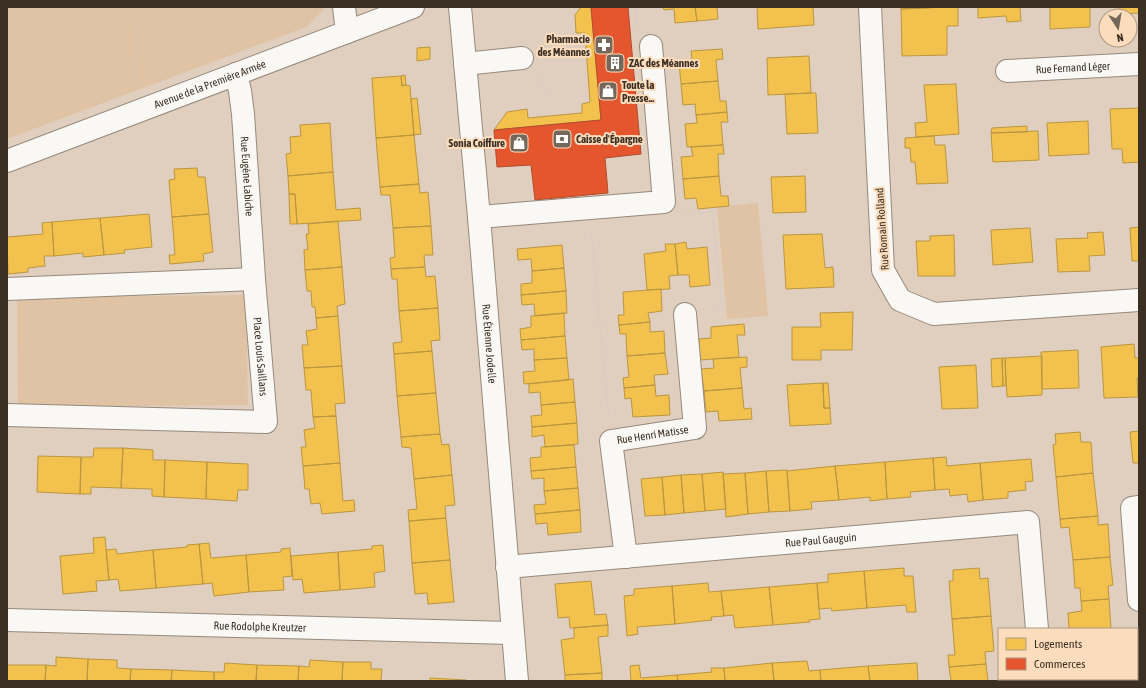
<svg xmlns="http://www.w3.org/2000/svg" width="1146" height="688" viewBox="0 0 1146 688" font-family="'Asap Condensed',sans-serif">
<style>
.green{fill:#e0c3a5}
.homes{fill:#f2c14e;stroke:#bb9641}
.shops{fill:#e4572e;stroke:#b24b2b}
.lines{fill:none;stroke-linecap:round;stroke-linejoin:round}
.minor-casing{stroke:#95897c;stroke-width:24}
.path{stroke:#cfcac6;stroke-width:2.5;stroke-dasharray:1 3;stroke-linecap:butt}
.minor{stroke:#faf8f5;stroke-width:22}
.labels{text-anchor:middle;stroke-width:4;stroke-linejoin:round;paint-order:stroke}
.poi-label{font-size:11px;font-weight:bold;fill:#3c3024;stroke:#fbdcbc;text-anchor:start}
.street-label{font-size:11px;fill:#3c3024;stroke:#fbdcbc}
</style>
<rect width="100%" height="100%" fill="#e0cfbe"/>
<path class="green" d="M7,7H326L306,27L7,139Z
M758,203L768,316L727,319L717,207Z
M246,295L248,405L18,407L17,297Z"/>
<path class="homes" d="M581,7H591L601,120L494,130L507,112L527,109L528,118L582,113V104L590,102L585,33H576L575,15Z
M663,7H695L697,21L675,23L674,9L664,10Z
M695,7H717L718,19L697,21Z
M757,7H813L814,25L758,29Z
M900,7H947L901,9Z
M947,7H958V26H947V55L902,56L901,9Z
M978,7H1020L1021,21L1007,22L1006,16L978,18Z
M1050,7H1090V27L1050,29Z
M1119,7H1139V13L1119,14Z
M430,47V59L417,61V48Z
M722,49L723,59L716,60L718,81L681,84L679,63L692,61L691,51Z
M809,56L811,93L768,95L767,58Z
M405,75L406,85L402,86L401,76Z
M401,76L402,86L406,85L410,86L414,135L376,138L372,78Z
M718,81L720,101H726L727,112L696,115L695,104L683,105L681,84Z
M956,84L959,134L916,137L915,123L927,122L924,85Z
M811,93H816L818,133L787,134L785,94Z
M417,98L421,134L414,135L411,99Z
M1139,108V162L1123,163L1122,149H1112L1110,109Z
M727,112L728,122H721L723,145L687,147L685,124L697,123L696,115Z
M1088,121L1089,154L1049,156L1047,123Z
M330,123L333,172L288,176L286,154L291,153L290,137L301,136L300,125Z
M1027,126V132L991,133L992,128Z
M1038,131L1039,160L993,162L991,133Z
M414,135L419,184L380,187L376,138Z
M934,136L935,145H945L948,183L917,184L915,162H911L910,148H905V138Z
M723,145L724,154H718L719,176L683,179L681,157L693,156L691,147Z
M197,168L198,177H205L209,214L172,217L169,180L175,179L174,169Z
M333,172L336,210L360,208L361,220L297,224L295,194H289L288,176Z
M719,176L721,196H728L729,206L698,209L696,198L685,199L683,179Z
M805,176L806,212L773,213L771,177Z
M419,184L420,193L428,192L431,226L393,228L390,195H381L380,187Z
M289,194H295L297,224H290Z
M149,214L152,247L124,250L125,253L104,255L100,218Z
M209,214L213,252L203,254L204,261L170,264L169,255H175L172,217Z
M100,218L104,255L83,257V253L54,256L52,222Z
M338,221L342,267L305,270L304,250L308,249L306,234H309L308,224Z
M52,222L54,256H44L45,266L28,268V272L8,274L7,237L43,234L42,223Z
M431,226L433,255H424L425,267L391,269L390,258L395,257L393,228Z
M1139,227V261H1132L1130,228Z
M1030,228L1033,262L993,265L991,230Z
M1103,232L1105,255L1089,256L1090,271L1058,272L1056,239L1088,238L1087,233Z
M822,234L825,268L833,267L834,287L786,289L783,235Z
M954,235L955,276H918L916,241H930V236Z
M686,242L687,249L707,247L710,285L690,287L689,275H678L675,244Z
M665,244H675L678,275L669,276L670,289L647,290L644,254L666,251Z
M562,245L564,268L532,271L531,259L518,260L517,249Z
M342,267L345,304L337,306L338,316L316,318L315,307H312L311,291H307L305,270Z
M425,267L426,277L435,276L438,308L399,311L397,279H392L391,269Z
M564,268L566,291L521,295V284L532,283V271Z
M661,289L662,311L648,313L650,322L619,325L618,315H624L623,292Z
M566,291L567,313L535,316L534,304L522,305L521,295Z
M438,308L440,340L431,341L432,351L394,354L393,343L402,342L399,311Z
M853,312L852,350H821V360H792V327H821L820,313Z
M564,313L565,336L521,340L520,329L531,327V316Z
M338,316L342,366L304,368L302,345H308L306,331L317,329L316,318Z
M650,322V332L664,331L665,353L627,356L626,334H620L619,325Z
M744,324L745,335H737L739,357L700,360L699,339L711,338V327Z
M565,336L567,358L534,360V349L522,350L521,340Z
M1134,344L1135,358H1139V378H1137L1138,397L1104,398L1101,347Z
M1078,350L1079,388L1042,389L1041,352Z
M432,351L436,393L397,396L394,354Z
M665,353L668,374L654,375L655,385L624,388L623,378L629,377L627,356Z
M1042,356V395L1007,397L1005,358Z
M747,357V367L740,368L742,388L704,391L701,369L714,368L713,359Z
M567,358L569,380L524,384L523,372L535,371L534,360Z
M1002,358H1005L1006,386H1003Z
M1002,358L1003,386L992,387L991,359Z
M976,365L978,408L942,409L939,367Z
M342,366L345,403L335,404L336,416L313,417L311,390H306L304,368Z
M573,379L575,402L541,405L540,392L529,393V384Z
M823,383H828L830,408H824Z
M823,383L824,408H830L831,424L790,426L787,385Z
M655,385L656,396L669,395L670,415L633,417L631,398L625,399L624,388Z
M742,388L744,409L751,408L752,419L719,421L718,411L706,412L704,391Z
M436,393L440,434L401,437L397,396Z
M575,402L577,423L532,427L531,416L542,415L541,405Z
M336,416L340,463L303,466L301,447H306L304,430L315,428L313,417Z
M577,423L578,444L545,447L544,435L532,437V427Z
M1139,431V463H1133L1130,432Z
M1080,432L1081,442H1091L1093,473L1056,477L1053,445L1056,444L1055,434Z
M440,434L442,445L449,444L452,475L414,479L411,448L402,447L401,437Z
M574,445L576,467L531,471L530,458L541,457V447Z
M94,448H123L121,488L91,487V494H80L81,457H93Z
M123,448L153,450V460H165L164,497L152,496V489L121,488Z
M38,456L81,457L80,494L37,492Z
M946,457L947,466L980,463L983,500L968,502L967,494L950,496L949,489L935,490L933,458Z
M933,458L935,490L910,492L911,497L887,499L885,462Z
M1031,459L1033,481L1025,482L1026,490L1008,492V498L983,500L980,463Z
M165,460L207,462L206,499L164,497Z
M207,462L248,464V490H238L237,501L206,499Z
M885,462L887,499L870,501V497L839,500L835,466Z
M340,463L343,501L354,500L355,511L322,514L320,503L311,504L309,489H305L303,466Z
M835,466L839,500L811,502L812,509L790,511L787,471Z
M576,467L578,488L544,491V478L532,479L531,471Z
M787,470L790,511L769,512L766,471Z
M766,471L769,512L748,514L745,473Z
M723,472L726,509L705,511L702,474Z
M745,473L748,514L726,517L723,474Z
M1093,473L1098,516L1060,519L1056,477Z
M702,474L705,511L684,513L681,475Z
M452,475L455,505L445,506L446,518L409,521L408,510L417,509L414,479Z
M681,475L684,513L665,515L662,477Z
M662,477L665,515L645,516L641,479Z
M578,488L580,510L535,514L534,505L546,504L544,491Z
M580,510L581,532L548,535L547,523L536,524L535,514Z
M1098,516V525L1108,524L1110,557L1073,560L1069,527L1061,528L1060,519Z
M446,518L450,560L412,563L409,521Z
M105,537L109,580L96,581L97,591L63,594L60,556L94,553L93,538Z
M209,543L211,558L246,555L249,592L214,596L212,583L203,584L199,544Z
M199,544L203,584L156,588L153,550L187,547V545Z
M383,545L385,571L374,573L375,587L340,590L338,552L372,549V546Z
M290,548L292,576L283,577L284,590L249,592L246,555L281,552V549Z
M116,549L117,554L153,550L156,588L120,591L118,579L109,580L106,550Z
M338,552L340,590L304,593L302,579L293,580L291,556Z
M1110,557L1113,585L1108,586L1109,599L1081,601L1080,588H1075L1073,560Z
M450,560L454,602L428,604L427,593L415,594L412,563Z
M904,568V576H913L916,612H907L906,605L867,608L864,571Z
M979,568L980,579L988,578L991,616L952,619L949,581H953V570Z
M864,571L867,608L832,611L831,608L819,609L817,583L828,582V574Z
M591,581L595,615L606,614L608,625L570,628L569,617L558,618L555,584Z
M708,583L709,592L721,591L724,616L711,617L712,620L675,624L672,586Z
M817,583L820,619L809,620L810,622L773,625L769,587Z
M672,586L675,624L637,627L638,634L627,636L624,596L634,595V589Z
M769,587L773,625L735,628L733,615L724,616L721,591Z
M1109,599L1111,629H1069L1068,613L1082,611L1081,601Z
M991,616L994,651L985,652L986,664L949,667L948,655H955L952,619Z
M608,625V636L598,637L602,673L565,675L561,640L574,638V628Z
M56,657L88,659L87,681H45L46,665L56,666Z
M88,659L117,660V668L131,669L130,681H87Z
M310,660L343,662L342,681H298L299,666L309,667Z
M807,661L809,671L820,670L821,681H774L772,663Z
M343,662H371V669H382L381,681H342Z
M225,663L257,665L256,681H214V672H224Z
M772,663L774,681H725L724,668Z
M917,663L918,681H870L868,666Z
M986,664L988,681H951L949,667Z
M7,665H46L45,681H7Z
M257,665L299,666L298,681H256Z
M639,665L641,678L677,675L678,681H631L630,666Z
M868,666L870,681H821L820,670Z
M711,668H724L725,681H678L677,675L712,672Z
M131,669L172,670L171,681H130Z
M172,670L214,672V681H171Z
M602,673V681H565V675Z
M430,678L466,680V681H430Z
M1073,679H1115V681H1073Z"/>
<path class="shops" d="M591,7H628L641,154L605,158L608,193L535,200L531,165L497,167L494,130L601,120Z"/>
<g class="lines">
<g class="minor-casing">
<g id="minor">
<path d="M344,7L347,32"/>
<path id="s1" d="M460,7L479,217L517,681"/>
<path d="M870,7L883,270L900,300L934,314L1139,300"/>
<path d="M465,64L522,58"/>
<path id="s2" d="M1007,71L1139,64"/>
<path id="s3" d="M236,74L240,91L243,114L254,279"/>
<path id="s4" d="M7,161L413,7"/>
<path d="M479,217L664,202L651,46"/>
<path id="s5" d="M7,289L254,279L266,422L7,415"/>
<path d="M1139,507L1132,508L1139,600"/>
<path id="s6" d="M626,557L611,441L695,428L685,314"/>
<path id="s7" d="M507,567L1028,522L1037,629"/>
<path id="s8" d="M7,620L513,633"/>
<path d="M1042,679V681"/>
</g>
</g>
<path class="path" d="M132,7L138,86
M635,7L637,28
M536,76L551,94
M683,214L712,212L722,306L707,309
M591,230L609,418"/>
<use href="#minor" class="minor"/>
</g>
<defs>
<g id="pharmacy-square" transform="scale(1)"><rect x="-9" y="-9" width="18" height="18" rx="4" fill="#75685a" stroke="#fbdcbc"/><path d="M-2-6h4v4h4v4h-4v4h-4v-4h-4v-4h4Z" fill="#fff"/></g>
<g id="building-square" transform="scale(1)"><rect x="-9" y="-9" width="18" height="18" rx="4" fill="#75685a" stroke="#fbdcbc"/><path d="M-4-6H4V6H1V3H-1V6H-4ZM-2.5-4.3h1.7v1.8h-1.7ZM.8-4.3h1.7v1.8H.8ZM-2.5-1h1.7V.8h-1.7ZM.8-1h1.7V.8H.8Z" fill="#fff"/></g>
<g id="shop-square" transform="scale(1)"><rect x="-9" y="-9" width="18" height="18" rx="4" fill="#75685a" stroke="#fbdcbc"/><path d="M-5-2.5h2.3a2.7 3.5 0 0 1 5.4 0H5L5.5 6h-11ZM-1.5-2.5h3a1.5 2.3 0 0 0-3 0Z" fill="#fff"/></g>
<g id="bank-square" transform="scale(1)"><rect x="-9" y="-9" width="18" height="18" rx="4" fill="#75685a" stroke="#fbdcbc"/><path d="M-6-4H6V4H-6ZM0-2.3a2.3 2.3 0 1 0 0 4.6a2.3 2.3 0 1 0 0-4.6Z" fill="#fff"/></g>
</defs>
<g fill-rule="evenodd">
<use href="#pharmacy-square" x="604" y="45"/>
<use href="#building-square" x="615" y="63"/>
<use href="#shop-square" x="608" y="91"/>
<use href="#bank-square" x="562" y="139"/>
<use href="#shop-square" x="519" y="143"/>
</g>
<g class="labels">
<g class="poi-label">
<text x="590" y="43" text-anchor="end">Pharmacie<tspan x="590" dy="13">des Méannes</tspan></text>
<text x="629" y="67">ZAC des Méannes</text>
<text x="622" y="89">Toute la<tspan x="622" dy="13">Presse...</tspan></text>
<text x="576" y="143">Caisse d'Épargne</text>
<text x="505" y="147" text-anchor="end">Sonia Coiffure</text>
</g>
<g class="street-label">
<text dy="4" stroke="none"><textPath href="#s2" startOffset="66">Rue Fernand Léger</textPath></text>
<text dy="4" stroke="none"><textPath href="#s4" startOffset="217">Avenue de la Première Armée</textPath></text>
<text dy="4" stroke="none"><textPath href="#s3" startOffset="103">Rue Eugène Labiche</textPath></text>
<text transform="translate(882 229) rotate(-94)" y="4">Rue Romain Rolland</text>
<text dy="4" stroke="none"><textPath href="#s1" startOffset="338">Rue Étienne Jodelle</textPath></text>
<text dy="4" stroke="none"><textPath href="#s5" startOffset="325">Place Louis Saillans</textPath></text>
<text dy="4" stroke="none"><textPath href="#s6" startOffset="159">Rue Henri Matisse</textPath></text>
<text dy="4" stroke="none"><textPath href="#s7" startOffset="315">Rue Paul Gauguin</textPath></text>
<text dy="4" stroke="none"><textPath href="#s8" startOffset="253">Rue Rodolphe Kreutzer</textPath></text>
</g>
</g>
<rect width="1146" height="688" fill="none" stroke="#3c3024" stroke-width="16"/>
<rect x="998" y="628" width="140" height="52" fill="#fbdcbc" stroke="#af977f"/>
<rect x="1006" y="638" width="20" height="12" fill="#f2c14e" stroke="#af977f"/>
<text x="1034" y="648" font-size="12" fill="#3c3024">Logements</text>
<rect x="1006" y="658" width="20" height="12" fill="#e4572e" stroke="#af977f"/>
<text x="1034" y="668" font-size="12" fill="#3c3024">Commerces</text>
<g transform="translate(1118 28) rotate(168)"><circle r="19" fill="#fbdcbc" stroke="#af977f"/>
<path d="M0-3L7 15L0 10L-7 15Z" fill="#75685a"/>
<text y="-6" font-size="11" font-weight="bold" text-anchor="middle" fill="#3c3024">N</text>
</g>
</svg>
